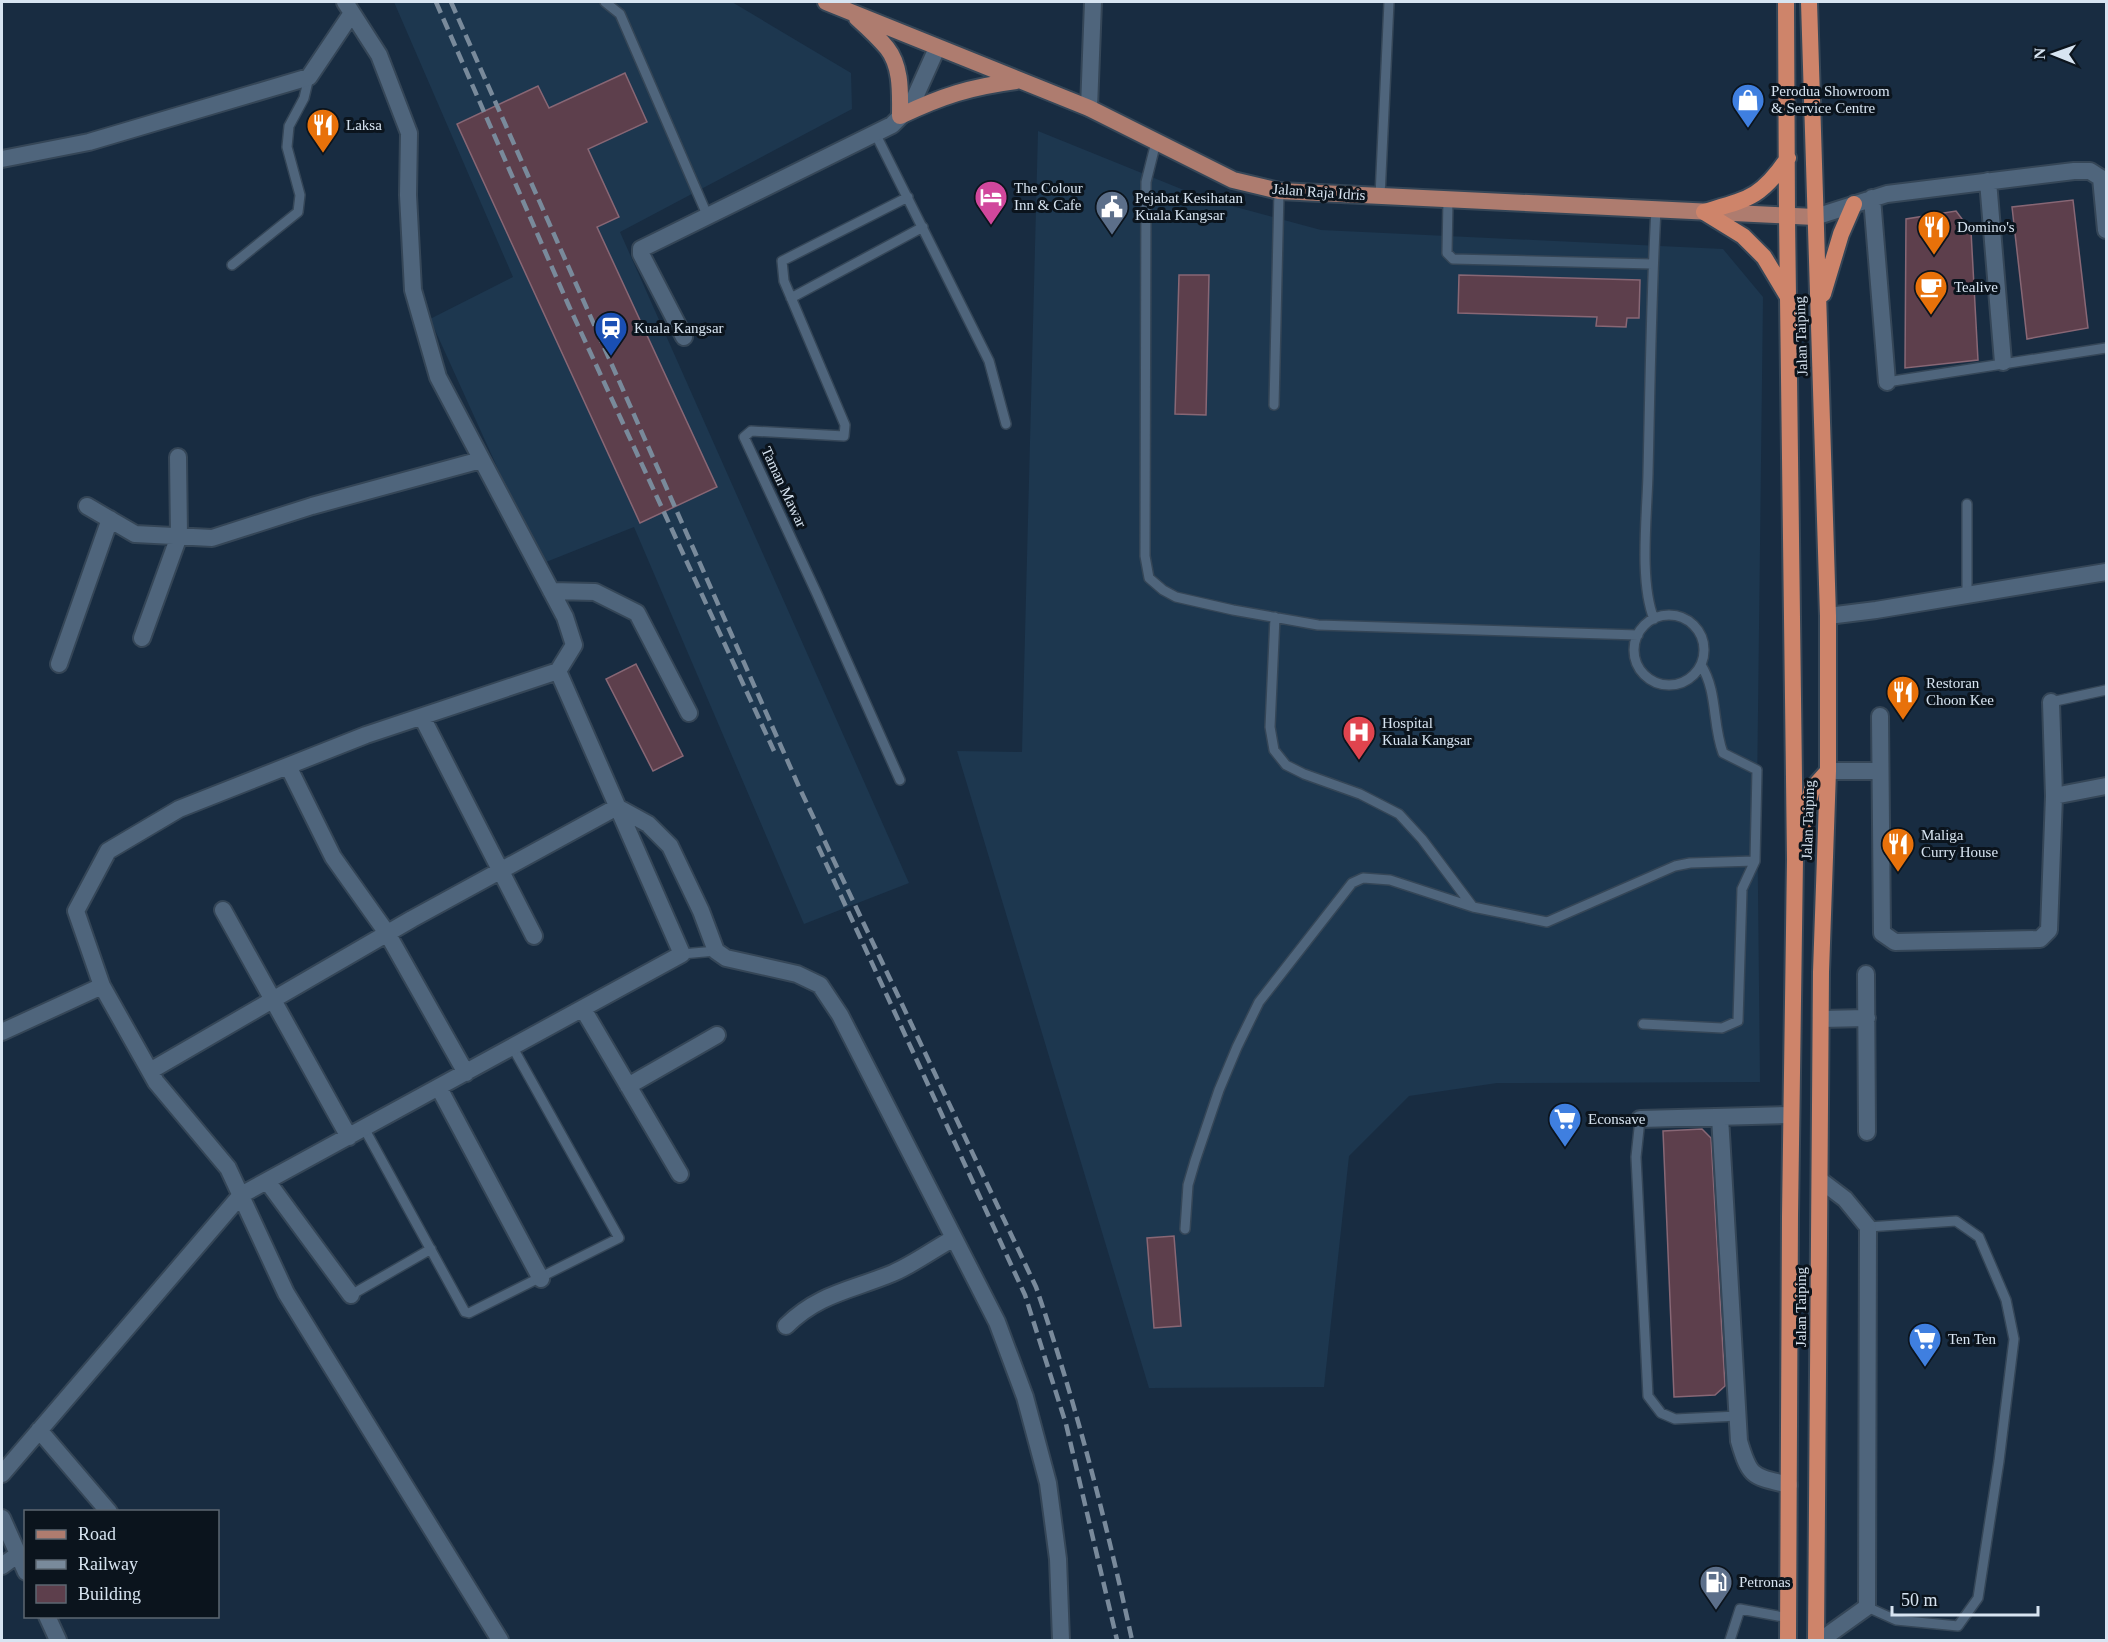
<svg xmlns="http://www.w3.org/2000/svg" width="2108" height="1642" viewBox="0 0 2108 1642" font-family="'Times New Roman',serif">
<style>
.built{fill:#1d374f}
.building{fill:#5d3f4c;stroke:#886775;stroke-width:1.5}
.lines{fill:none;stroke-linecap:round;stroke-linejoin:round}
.service-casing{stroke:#354657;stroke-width:12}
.minor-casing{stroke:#354657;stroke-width:20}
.tertiary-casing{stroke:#354657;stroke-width:20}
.primary-casing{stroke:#354657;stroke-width:20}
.trunk-casing{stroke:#354657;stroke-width:20}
.service{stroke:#4f657c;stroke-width:9}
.minor{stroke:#4f657c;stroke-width:16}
.tertiary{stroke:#4f657c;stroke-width:16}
.primary{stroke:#ae7c6f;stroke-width:16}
.trunk{stroke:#ce846a;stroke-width:16}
.rail{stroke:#798a9b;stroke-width:4.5;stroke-dasharray:12 6;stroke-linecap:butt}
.labels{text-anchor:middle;stroke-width:6;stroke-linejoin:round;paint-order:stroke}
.poi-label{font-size:15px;fill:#d7e4f1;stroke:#0b141d;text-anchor:start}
.street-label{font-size:15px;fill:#d7e4f1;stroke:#0b141d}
</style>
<rect width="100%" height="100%" fill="#182c41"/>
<path class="built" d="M394,2H732L851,73L852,109L620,232L909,883L804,924L634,527L541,564L430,319L513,277Z
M1038,131L1206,199L1321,230L1723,249L1763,297L1757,795L1760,1082L1497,1083L1409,1096L1349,1156L1324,1387L1149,1388L957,751L1022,752Z"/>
<path class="building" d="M625,73L647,122L588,149L619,217L597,227L717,487L640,523L457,124L538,86L549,108Z
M2073,200L2088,328L2027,339L2012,207Z
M1956,211L1971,231L1978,360L1905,368L1906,219Z
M1179,275H1209L1206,415L1175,414Z
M1459,275L1640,280L1639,318H1627L1626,327L1596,326L1597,317L1458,313Z
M636,664L683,756L653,771L606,679Z
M1702,1129L1711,1138L1725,1386L1715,1395L1674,1397L1663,1131Z
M1174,1236L1181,1326L1154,1328L1147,1238Z"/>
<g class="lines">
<g class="service-casing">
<path id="service" d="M605,2L620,14L708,217
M875,133L989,361L1006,424
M1156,142L1146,182L1145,556L1149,578L1163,590L1176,597L1233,610L1318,625L1638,635
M1380,196L1389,2
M1448,200L1447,253L1453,259L1653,264
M232,265L298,212L300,195L287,147L289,126L304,98L309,77
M791,298L923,227
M1887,382L2106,348
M1274,405L1279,191
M1967,504V595
M1634 650a35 35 0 1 1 70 0a35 35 0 1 1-70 0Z
M1275,617L1270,727L1274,750L1286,765L1304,774L1360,794L1399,814L1422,839L1473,907L1547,922L1675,866L1690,863L1755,861
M1654,619C1639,582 1647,515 1648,474C1650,386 1651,298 1656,210
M2051,702L2106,690
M900,780L817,594L744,437L751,431L844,436L845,425L784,281L782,261L908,197
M682,954L716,951
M1643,1024L1722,1028L1738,1021L1742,889L1755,861L1757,770L1723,753C1712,724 1718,692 1701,665
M1640,1119L1636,1157L1648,1396L1661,1413L1675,1419L1738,1416
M364,1128L465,1312L469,1313L619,1238L513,1048
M1185,1229L1188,1185L1195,1161L1219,1090L1237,1047L1259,1002L1352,883L1363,878L1390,880L1473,907
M351,1295L431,1249
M1867,1607L1896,1620L1958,1626L1978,1598L1999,1461L2014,1339L2006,1300L1979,1237L1956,1221L1868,1227
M1730,1640L1740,1609L1789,1618"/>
</g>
<g class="minor-casing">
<path id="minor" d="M345,2L379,55L409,133L408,195L413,290L438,377L565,617L574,645L558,671L366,735L179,809L108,851L76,911L102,986L156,1082L228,1168L286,1293L500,1640
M2,159L89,142L309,77L352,13
M1988,181L2003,362
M1872,198L1887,382
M1815,217L1887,194L2074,171H2090L2101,178L2106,230
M684,337L641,254V249L892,125L911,106L937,48
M87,506L135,534L212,538L312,506L481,460
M551,591L595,592L637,613L689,713
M1828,616L1876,610L2106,572
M142,638L179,536L178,457
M59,664L110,519
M1880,716L1882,933L1895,942L2040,939L2049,930L2054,796L2051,702
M422,717L534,936
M288,766L333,857L387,933L466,1073
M1828,771H1879
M2054,796L2106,786
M223,910L349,1137
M1866,974L1867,1132
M583,1009L680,1174
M1821,1019L1867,1018
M2,1032L102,986
M150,1071L412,919L617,807L648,824L670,846L701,911L716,951L726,958L797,974L820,985L840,1015L997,1322L1025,1397L1048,1483L1058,1559L1061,1640
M628,1086L717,1035
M439,1088L541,1279
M1720,1117L1739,1441C1750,1478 1752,1476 1789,1485
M1640,1119L1791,1115
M1820,1180L1845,1199L1868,1227L1867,1607L1821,1640
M267,1181L351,1295
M786,1326C819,1293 853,1290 893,1273C914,1264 934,1249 954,1238
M39,1430L109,1512
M2,1474L241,1195L682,954L558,671
M2,1518L26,1572
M2,1566L17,1555
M47,1616L58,1640"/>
</g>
<g class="tertiary-casing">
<path id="tertiary" d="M1089,108L1093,2"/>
</g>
<g class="primary-casing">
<path id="primary" d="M826,2L1089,108L1233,180L1279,191L1815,217
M857,18C867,27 878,37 887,48C902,67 900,94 900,116C942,96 970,87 1016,81"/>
</g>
<g class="trunk-casing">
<path id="trunk" d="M1786,2L1787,217L1795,859L1790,1216L1788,1640
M1809,2L1828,616V771L1821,972L1816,1640
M1704,212L1743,236L1764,257L1788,297
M1704,212C1748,199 1761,198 1788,158
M1823,294L1841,234L1854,204
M1800,838L1812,789L1828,771"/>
</g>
<use href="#service" class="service"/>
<use href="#minor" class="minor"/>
<use href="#tertiary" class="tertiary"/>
<use href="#primary" class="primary"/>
<use href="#trunk" class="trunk"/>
<path class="rail" d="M436,2L568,304L774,751
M451,2L800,789L1036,1287C1076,1403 1106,1521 1132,1640
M818,846L1025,1295L1066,1424L1117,1640"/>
</g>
<defs>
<g id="shop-pin" transform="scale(1.725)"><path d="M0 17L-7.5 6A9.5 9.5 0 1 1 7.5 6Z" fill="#3f7fe0" stroke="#0b141d"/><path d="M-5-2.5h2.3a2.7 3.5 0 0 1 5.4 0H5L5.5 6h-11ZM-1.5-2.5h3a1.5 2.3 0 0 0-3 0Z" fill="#fff"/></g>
<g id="restaurant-pin" transform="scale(1.725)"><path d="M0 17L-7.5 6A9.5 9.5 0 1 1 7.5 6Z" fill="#e8710a" stroke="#0b141d"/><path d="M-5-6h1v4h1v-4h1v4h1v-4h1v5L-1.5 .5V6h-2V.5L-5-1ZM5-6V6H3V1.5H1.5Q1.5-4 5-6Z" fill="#fff"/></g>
<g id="hotel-pin" transform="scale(1.725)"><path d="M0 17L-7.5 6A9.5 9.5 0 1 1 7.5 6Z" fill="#d1479c" stroke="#0b141d"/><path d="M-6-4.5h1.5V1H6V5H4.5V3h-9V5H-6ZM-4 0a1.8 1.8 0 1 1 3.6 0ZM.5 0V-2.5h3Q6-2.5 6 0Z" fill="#fff"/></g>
<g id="civic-pin" transform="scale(1.725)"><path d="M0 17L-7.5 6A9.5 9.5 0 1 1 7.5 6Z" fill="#5c6f8a" stroke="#0b141d"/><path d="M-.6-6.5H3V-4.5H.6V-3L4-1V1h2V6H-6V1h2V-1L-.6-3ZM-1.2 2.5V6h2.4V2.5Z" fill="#fff"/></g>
<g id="cafe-pin" transform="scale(1.725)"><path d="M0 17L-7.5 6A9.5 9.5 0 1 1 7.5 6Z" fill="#e8710a" stroke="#0b141d"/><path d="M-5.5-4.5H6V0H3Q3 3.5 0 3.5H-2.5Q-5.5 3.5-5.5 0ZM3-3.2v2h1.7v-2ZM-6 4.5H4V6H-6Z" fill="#fff"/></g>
<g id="station-pin" transform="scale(1.725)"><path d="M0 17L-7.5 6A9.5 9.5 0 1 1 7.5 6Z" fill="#1a4fb4" stroke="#0b141d"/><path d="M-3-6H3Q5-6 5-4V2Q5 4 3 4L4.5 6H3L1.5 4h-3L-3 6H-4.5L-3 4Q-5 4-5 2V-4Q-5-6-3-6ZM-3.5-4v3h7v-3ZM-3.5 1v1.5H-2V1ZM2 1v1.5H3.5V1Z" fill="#fff"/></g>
<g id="hospital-pin" transform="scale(1.725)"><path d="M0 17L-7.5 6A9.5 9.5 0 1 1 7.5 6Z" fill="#e0444e" stroke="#0b141d"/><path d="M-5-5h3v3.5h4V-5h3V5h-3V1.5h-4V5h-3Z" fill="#fff"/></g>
<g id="supermarket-pin" transform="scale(1.725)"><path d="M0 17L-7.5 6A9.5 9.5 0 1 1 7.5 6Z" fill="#3f7fe0" stroke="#0b141d"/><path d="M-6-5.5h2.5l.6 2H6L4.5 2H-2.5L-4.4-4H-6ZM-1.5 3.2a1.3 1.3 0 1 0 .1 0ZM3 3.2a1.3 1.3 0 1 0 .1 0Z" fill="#fff"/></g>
<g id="fuel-pin" transform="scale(1.725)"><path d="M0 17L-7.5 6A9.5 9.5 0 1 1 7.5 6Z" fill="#5c6f8a" stroke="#0b141d"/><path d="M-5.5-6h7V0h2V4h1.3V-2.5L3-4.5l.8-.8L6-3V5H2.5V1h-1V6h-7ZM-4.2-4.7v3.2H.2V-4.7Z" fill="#fff"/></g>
</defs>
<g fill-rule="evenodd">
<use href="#shop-pin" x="1748" y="100"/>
<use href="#restaurant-pin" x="323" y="125"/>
<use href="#hotel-pin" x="991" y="197"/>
<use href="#civic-pin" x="1112" y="207"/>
<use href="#restaurant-pin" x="1934" y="227"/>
<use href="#cafe-pin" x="1931" y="287"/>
<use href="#station-pin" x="611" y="328"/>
<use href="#restaurant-pin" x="1903" y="692"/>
<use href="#hospital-pin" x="1359" y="732"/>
<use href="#restaurant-pin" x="1898" y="844"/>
<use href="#supermarket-pin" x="1565" y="1119"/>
<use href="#supermarket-pin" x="1925" y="1339"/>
<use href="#fuel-pin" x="1716" y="1582"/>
</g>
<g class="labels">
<g class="poi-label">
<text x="1771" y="96">Perodua Showroom<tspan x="1771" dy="17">&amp; Service Centre</tspan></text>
<text x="346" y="130">Laksa</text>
<text x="1014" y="193">The Colour<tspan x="1014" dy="17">Inn &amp; Cafe</tspan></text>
<text x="1135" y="203">Pejabat Kesihatan<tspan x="1135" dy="17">Kuala Kangsar</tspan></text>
<text x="1957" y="232">Domino's</text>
<text x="1954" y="292">Tealive</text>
<text x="634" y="333">Kuala Kangsar</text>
<text x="1926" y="688">Restoran<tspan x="1926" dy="17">Choon Kee</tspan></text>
<text x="1382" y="728">Hospital<tspan x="1382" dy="17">Kuala Kangsar</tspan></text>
<text x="1921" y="840">Maliga<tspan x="1921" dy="17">Curry House</tspan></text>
<text x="1588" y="1124">Econsave</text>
<text x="1948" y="1344">Ten Ten</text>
<text x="1739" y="1587">Petronas</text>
</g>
<g class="street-label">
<text transform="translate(1319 192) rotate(4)" y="5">Jalan Raja Idris</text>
<text transform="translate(1801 336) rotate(-92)" y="5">Jalan Taiping</text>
<text transform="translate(784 487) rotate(65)" y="5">Taman Mawar</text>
<text transform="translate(1808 820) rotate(-88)" y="5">Jalan Taiping</text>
<text transform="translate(1801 1307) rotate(-90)" y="5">Jalan Taiping</text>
</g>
</g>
<rect width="2108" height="1642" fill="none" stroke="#d7e4f1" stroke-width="6"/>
<rect x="24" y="1510" width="195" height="108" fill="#0b141d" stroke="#5d6772" stroke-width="1.5"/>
<rect x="36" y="1530" width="30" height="9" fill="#ae7c6f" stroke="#5d6772" stroke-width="1.5"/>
<text x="78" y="1540" font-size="18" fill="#d7e4f1">Road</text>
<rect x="36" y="1560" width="30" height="9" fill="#798a9b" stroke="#5d6772" stroke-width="1.5"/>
<text x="78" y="1570" font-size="18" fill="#d7e4f1">Railway</text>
<rect x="36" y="1585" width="30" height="18" fill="#5d3f4c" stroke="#5d6772" stroke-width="1.5"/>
<text x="78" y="1600" font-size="18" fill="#d7e4f1">Building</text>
<g transform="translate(2054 54) rotate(271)" stroke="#0b141d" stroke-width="4.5" paint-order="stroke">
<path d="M0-4.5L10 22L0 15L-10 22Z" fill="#d7e4f1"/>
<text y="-9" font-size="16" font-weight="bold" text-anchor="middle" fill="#d7e4f1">N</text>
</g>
<path d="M1892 1606v9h146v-9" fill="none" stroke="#d7e4f1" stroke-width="3"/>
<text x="1901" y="1606" font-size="18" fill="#d7e4f1" stroke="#0b141d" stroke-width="4.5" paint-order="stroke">50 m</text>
</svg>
